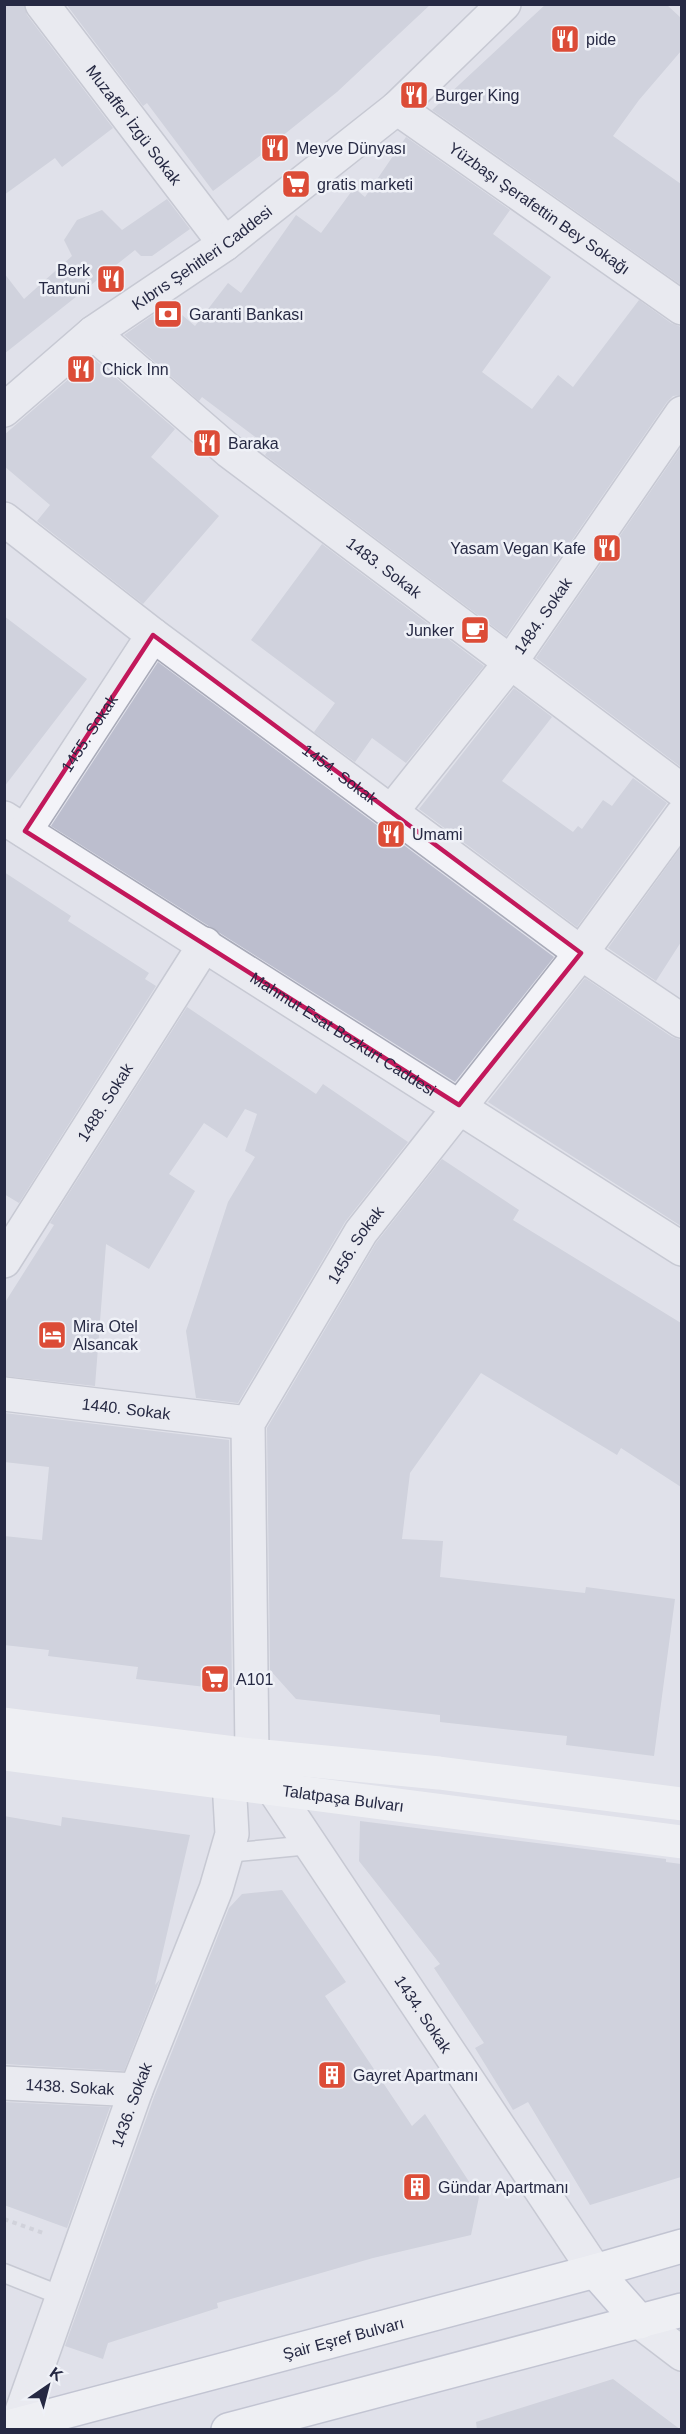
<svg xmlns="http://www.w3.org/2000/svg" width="686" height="2434" viewBox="0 0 686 2434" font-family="Arial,sans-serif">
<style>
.building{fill:#bcbece}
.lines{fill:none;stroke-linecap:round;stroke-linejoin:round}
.lane-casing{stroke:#a8aab8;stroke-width:21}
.street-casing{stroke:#a8aab8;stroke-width:36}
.primary-casing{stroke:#9ea1b7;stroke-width:36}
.path{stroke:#bebec9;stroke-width:4;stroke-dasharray:4.5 4.5;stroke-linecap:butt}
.lane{stroke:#f3f3f8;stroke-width:18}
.street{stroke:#f3f3f8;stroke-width:33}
.secondary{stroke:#fff;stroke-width:33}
.primary{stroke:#fff;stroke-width:33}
.marked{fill:none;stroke:#c2185b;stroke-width:4.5;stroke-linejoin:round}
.labels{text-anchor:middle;stroke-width:5;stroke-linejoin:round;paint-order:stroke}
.poi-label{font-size:16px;fill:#262943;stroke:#eff1f7;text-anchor:start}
.street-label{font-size:16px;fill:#262943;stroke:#eff1f7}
</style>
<rect width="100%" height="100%" fill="#e0e1ea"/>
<path class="building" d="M4,4H24L27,15L113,128L62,167L55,158L4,195Z
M66,4H431L337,92L281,137V140L213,191L147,103L143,106Z
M546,4H666L681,18V51L639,100L613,136L681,184V285L432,110Z
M406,137L510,210L493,234L551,277L482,372L532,409L558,375L573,387L639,300L671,323L681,327V395L673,396L667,402L506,636L265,455L270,448L202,397L199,401L124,335L169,304L195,326L228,283L241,293L296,215L321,233L354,188L365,197Z
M167,199L190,229L152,256H141L135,250L4,354V273L24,299L72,256L64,240L77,220L102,210L122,230Z
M93,358L175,429L151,457L219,516L143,604L37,521L50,505L4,466V435Z
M681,447V767L536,658Z
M322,544L484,666L406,763L372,738L355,762L314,732L335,703L251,640Z
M4,616L87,679L4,787Z
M158,662L554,957L455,1082L51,826Z
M514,688L552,717L502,781L573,832L578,826L582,829L603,800L612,806L633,778L667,803L577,927L419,809Z
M681,847V942L656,981L608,948Z
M4,872L71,916L68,921L149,973L145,979L156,986L19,1203L4,1194Z
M585,978L672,1037L681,1040V1226L488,1102Z
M187,1007L316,1094L323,1084L408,1142L345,1222L238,1403L196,1398L186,1331L228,1202L255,1157L245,1151L257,1114L245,1109L227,1138L204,1123L169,1174L195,1191L149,1269L106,1244L95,1386L4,1376V1304L54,1225L50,1223Z
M442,1159L519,1210L513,1220L681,1323V1487L621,1448L617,1455L481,1373L410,1473L402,1539L443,1541L440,1577L585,1593L586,1587L675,1599L654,1756L566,1745L567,1736L440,1722V1715L296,1699L270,1670L267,1428L376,1243Z
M4,1413L229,1440L232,1690L136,1679L138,1667L48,1656L49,1650L4,1645V1536L42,1540L49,1467L4,1462Z
M4,1816L61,1826L62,1817L190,1835L155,1985L160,1979L124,2071L4,2064Z
M360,1821L666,1859V1862L681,1864V2177L590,2205L528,2102L513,2110L475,2048L484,2043L434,1968L440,1964L359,1861Z
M282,1890L346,1982L325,1996L412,2126L425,2114L479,2197L471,2235L373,2258L217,2303L218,2308L108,2343L103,2359L65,2346L154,2097L229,1908L242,1894Z
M4,2102L110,2107L67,2228L4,2205Z
M613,2379L681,2430H477L476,2422Z"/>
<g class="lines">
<g class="lane-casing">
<path id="lane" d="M227,1853L310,1845
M4,2273L62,2296"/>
</g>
<g class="street-casing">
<g id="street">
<path id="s1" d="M42,4L225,244"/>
<path id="s2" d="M397,108L682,308"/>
<path id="s3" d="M93,333L229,451L682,791"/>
<path id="s4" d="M4,410L93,333L225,244L397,108L504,4"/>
<path id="s5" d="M4,519L153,635L581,953L682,1021"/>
<path id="s6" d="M391,812L510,663L682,413"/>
<path id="s7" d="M4,818L682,1249"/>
<path id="s8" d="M25,831L153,635"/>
<path id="s9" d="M4,1261L205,944"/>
<path id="s10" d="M4,1394L248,1423"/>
<path id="s11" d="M252,1755L248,1423L361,1232L581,953L682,815"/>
<path id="s12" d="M272,1787L595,2271"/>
<path id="s13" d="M4,2083L136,2090"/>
<path d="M640,2322L682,2354"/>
<path id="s14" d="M17,2425L136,2090L216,1889L232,1834L229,1781"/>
</g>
</g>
<g class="primary-casing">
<g id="primary">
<path d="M595,2271L640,2322"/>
<path id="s16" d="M4,2428L595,2271L682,2246"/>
<path d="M228,2430L682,2310"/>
</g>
</g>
<path class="path" d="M4,2219L46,2234"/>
<use href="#lane" class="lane"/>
<use href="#street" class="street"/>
<g class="secondary">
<path d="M4,1724L252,1755L439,1773L682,1804"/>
<path id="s15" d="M4,1754L682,1842"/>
</g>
<use href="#primary" class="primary"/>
</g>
<path d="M0 0H686V2434H0ZM153,635L581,953L459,1105L25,831Z" fill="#e0e1ea" fill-opacity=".55" fill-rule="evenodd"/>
<path class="marked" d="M153,635L581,953L459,1105L25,831Z"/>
<defs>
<g id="restaurant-square" transform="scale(1.5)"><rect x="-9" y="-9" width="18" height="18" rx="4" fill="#dc4c37" stroke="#eff1f7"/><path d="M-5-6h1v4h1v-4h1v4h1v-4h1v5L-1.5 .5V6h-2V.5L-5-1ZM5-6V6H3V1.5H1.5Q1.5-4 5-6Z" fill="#fff"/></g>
<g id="supermarket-square" transform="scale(1.5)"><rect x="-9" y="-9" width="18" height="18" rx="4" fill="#dc4c37" stroke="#eff1f7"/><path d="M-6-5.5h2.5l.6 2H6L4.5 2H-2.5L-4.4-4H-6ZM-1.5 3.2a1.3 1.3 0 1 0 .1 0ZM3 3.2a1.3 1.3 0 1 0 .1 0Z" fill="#fff"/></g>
<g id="bank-square" transform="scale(1.5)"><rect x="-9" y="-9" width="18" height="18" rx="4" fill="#dc4c37" stroke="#eff1f7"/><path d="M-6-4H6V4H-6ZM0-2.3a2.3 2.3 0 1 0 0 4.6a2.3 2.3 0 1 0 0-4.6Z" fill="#fff"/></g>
<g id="cafe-square" transform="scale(1.5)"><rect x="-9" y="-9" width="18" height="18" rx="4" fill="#dc4c37" stroke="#eff1f7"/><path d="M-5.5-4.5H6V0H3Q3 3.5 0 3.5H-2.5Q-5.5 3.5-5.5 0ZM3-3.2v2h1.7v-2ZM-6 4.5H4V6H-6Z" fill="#fff"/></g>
<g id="hotel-square" transform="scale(1.5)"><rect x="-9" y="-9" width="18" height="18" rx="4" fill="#dc4c37" stroke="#eff1f7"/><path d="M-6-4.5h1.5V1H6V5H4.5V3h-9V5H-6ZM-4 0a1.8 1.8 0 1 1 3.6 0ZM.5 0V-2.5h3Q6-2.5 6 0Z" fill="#fff"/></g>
<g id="building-square" transform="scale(1.5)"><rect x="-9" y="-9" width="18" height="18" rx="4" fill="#dc4c37" stroke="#eff1f7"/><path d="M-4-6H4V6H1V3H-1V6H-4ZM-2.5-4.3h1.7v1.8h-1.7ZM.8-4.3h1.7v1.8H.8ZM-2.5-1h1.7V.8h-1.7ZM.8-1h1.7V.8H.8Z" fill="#fff"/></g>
</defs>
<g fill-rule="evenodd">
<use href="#restaurant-square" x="565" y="39"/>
<use href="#restaurant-square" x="414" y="95"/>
<use href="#restaurant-square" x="275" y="148"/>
<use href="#supermarket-square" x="296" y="184"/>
<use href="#restaurant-square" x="111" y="279"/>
<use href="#bank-square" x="168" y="314"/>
<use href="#restaurant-square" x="81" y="369"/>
<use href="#restaurant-square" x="207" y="443"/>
<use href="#restaurant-square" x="607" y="548"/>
<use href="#cafe-square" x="475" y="630"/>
<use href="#restaurant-square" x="391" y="834"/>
<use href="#hotel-square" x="52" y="1335"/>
<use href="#supermarket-square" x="215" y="1679"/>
<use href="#building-square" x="332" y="2075"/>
<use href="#building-square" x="417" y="2187"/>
</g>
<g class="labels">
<g class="poi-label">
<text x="586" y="45">pide</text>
<text x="435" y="101">Burger King</text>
<text x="296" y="154">Meyve Dünyası</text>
<text x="317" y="190">gratis marketi</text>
<text x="90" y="276" text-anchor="end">Berk<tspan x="90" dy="18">Tantuni</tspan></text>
<text x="189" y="320">Garanti Bankası</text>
<text x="102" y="375">Chick Inn</text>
<text x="228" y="449">Baraka</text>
<text x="586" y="554" text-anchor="end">Yasam Vegan Kafe</text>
<text x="454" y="636" text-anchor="end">Junker</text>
<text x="412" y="840">Umami</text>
<text x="73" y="1332">Mira Otel<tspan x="73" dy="18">Alsancak</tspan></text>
<text x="236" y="1685">A101</text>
<text x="353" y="2081">Gayret Apartmanı</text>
<text x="438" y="2193">Gündar Apartmanı</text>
</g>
<g class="street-label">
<text dy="6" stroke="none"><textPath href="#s1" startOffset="152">Muzaffer İzgü Sokak</textPath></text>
<text dy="6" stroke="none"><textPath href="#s2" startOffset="174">Yüzbaşı Şerafettin Bey Sokağı</textPath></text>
<text dy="6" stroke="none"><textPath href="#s4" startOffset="250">Kıbrıs Şehitleri Caddesi</textPath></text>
<text dy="6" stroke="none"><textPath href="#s3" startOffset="374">1483. Sokak</textPath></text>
<text dy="6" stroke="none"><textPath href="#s6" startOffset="248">1484. Sokak</textPath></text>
<text dy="6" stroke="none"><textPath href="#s8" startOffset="117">1455. Sokak</textPath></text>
<text dy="6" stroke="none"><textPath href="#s5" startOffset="422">1454. Sokak</textPath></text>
<text dy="6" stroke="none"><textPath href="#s7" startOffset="402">Mahmut Esat Bozkurt Caddesi</textPath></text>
<text dy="6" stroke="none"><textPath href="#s9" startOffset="188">1488. Sokak</textPath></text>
<text dy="6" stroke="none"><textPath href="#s11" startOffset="540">1456. Sokak</textPath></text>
<text dy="6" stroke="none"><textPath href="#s10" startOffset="123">1440. Sokak</textPath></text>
<text dy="6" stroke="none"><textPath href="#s15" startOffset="342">Talatpaşa Bulvarı</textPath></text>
<text dy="6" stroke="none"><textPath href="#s12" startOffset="273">1434. Sokak</textPath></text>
<text dy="6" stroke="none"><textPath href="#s13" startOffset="66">1438. Sokak</textPath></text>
<text dy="6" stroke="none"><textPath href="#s14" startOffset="340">1436. Sokak</textPath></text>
<text dy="6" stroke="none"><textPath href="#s16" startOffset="351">Şair Eşref Bulvarı</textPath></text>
</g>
</g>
<rect width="686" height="2434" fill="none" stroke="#262943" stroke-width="12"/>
<g transform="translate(48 2386) rotate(35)" stroke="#eff1f7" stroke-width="4.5" paint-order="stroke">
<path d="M0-4.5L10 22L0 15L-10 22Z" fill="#262943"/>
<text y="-9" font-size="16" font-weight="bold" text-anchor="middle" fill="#262943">K</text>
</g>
</svg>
